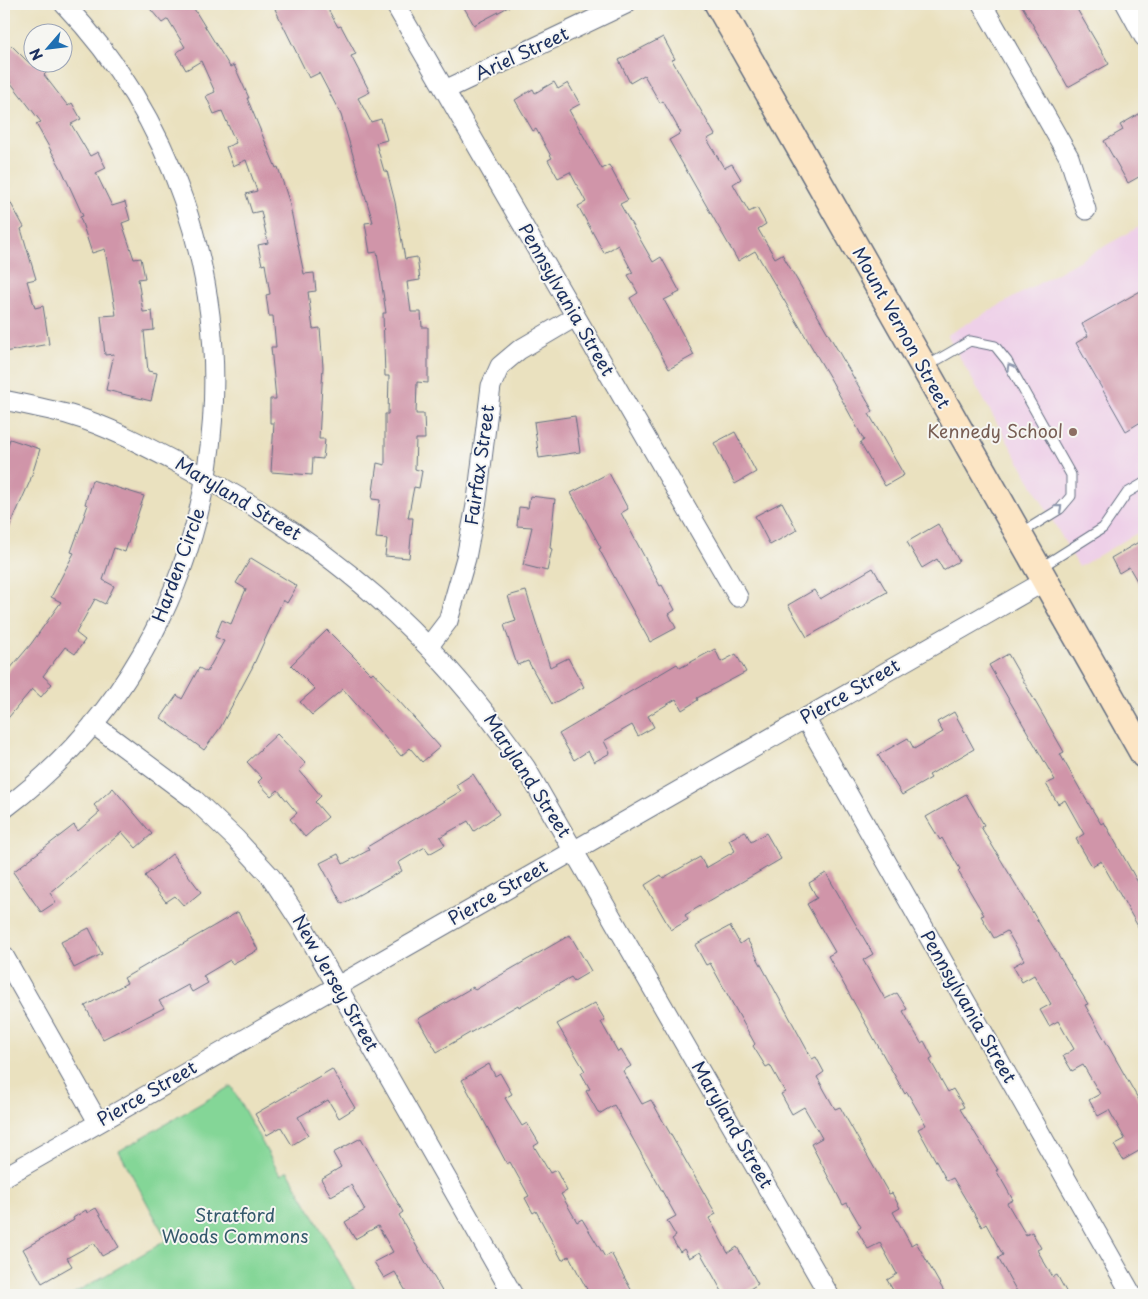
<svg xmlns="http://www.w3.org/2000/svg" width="1148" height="1299" viewBox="0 0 1148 1299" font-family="'Playpen Sans',sans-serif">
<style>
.built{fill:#eed0e8}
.green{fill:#84d697;stroke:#50827a}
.building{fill:#d095a9}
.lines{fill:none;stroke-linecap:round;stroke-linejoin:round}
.lane-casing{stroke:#636d80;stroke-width:11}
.street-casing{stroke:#636d80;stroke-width:21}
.secondary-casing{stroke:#636d80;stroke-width:29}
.lane{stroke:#fff;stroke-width:9}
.street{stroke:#fff;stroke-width:19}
.secondary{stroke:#fce5c4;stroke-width:26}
.oneway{stroke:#8d97ae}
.education-dot{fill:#8d6e63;stroke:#f6f6f2;stroke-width:2}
.labels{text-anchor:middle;stroke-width:4;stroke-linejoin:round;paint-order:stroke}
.street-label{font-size:18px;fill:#1b2f5e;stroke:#f6f6f2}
.education-label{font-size:18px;fill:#785e54;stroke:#f6f6f2;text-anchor:end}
.park-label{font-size:18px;fill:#35596c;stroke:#f6f6f2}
</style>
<rect width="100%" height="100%" fill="#f6f6f2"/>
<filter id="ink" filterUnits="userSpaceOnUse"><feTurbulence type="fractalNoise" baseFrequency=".02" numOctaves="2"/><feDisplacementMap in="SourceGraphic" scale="10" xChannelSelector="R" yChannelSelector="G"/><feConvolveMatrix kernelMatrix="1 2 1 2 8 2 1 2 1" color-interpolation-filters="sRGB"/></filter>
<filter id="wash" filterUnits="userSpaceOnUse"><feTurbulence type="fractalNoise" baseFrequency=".0096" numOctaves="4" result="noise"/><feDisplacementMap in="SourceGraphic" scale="20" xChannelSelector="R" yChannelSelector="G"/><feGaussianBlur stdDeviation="1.12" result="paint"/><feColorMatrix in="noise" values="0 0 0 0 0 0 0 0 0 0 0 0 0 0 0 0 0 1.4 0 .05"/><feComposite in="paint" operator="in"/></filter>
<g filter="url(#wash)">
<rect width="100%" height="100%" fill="#eae1bf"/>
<path class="built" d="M1144,224V529L1079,567L947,335Z"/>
<path class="green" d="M231,1086L280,1175L288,1171L358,1295H71L167,1240L119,1151Z"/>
<g id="blocks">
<path class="building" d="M146,4H191L230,67L234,65L249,98H247L276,168L278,167L289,201L304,274L314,273L316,291L308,292L313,329L320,328L323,367L319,439H325L323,459L313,458L312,475L271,472L274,423H270V399H276L271,347H276L273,316H269L266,295L270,294L265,264L262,265L258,245L268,243L261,211L252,213L246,194L257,191L246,160L233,166L226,147L236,143L222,111L214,114L206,96L215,92L201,61L186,70L176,53L185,47L168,19L162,23Z
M285,4H325L338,27L341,26L356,54L351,56L370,92L358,98L371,122L381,119L387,140L376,143L384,171H387L395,202L405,259L417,257L420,280L407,282L411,312H421L422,327H428V383L417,382L416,414H424L425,439H416L415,469L422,471L419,488L414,487L408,518H413L409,558L385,556L387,539L376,538L380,500L372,499L377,463L385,465V414H388L389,376H385L383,313H386L377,252L370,253L365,223L373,222L341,115L319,73L309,78L275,9Z
M462,4H514L474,25Z
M1021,4H1074L1109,64L1068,87Z
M663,37L675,59L672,60L715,135L707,139L724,168L732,164L741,179L733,184L749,212L757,208L766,224L758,229L775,258L782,254L873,411L869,414L904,475L885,486L860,443L864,440L830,378L755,251L738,261L669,140L681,133L663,101L660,103L644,75L630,83L619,60Z
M4,38L29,63L40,62L47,72L44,75L68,106L72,103L81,119L71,124L90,156L98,152L106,168L96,173L112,206L125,202L130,220L122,223L134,259L141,258L145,278L138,279L143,312L152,311L154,330L144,331L148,371L157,373L151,401L106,390L114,354L105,355L101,316L116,315L105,249L92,253L80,217L83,216L62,170L36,124L41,122L4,74Z
M554,82L558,89L568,83L580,104L569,110L602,169L609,165L628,200L620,204L653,262L661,257L680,292L664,300L694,355L669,369L630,298L638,293L628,275L633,273L618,245L604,253L578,206L586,202L570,172L558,178L548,160L552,158L536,129L533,131L515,100L533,89L535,93Z
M1144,111V174L1128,183L1104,141L1123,130L1120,125Z
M4,191L24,227L21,229L36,279L27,281L35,308L43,306L49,344L4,352Z
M1144,289V420L1126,431L1076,343L1088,336L1082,324Z
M575,416L580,452L539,458L534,422Z
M735,432L756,472L735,484L714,443Z
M10,439L40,449L30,481L4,540V458Z
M609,473L628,509L621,513L660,586L662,585L675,610L669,614L676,628L650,642L599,549L601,548L571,493Z
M92,480L144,496L125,552L114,548L103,580L114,586L105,604L95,599L76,633L85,640L75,654L65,647L43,676L52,684L41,697L32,689L4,723V676L31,644L61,602L51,597L74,553L71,552L88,505L85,504Z
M530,496L555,499L550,548L552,549L547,571L523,565L532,527L517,526L519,507L528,508Z
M782,502L797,530L770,545L755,516Z
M938,524L959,561L943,570L937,559L922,568L907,542Z
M1144,539V593L1129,567L1119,573L1111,558Z
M251,558L297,586L287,603L283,600L252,668L220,728L204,750L161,718L177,695L182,699L199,668L207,672L224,641L215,637L222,620L231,624L246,589L236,583Z
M873,568L887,592L807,637L788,605L814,590L820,599Z
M526,591L550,667L568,658L584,687L552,704L528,661L517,665L504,625L516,621L508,596Z
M327,630L371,674L373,672L440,747L422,762L410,748L401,756L343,689L312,715L300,702L315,689L291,665Z
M715,649L721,662L736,654L746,672L697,698L698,700L682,710L676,699L648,716L654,727L638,736L632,725L604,741L610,753L594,762L588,751L574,760L559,734L677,664L680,668Z
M1008,654L1064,752L1060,754L1081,791L1101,824L1104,822L1144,893V937L1101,861L1092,866L1076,839L1084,834L1065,800L1058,804L1046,784L1055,780L989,665Z
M954,712L974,749L929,775L931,778L902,795L878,755L908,738L914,749L943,732L937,722Z
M277,734L306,764L299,770L321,796L315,802L328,817L305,837L290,819L297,813L278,790L271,796L258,782L262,778L247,762Z
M473,774L499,814L474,831L468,821L440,837L445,845L429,854L425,847L398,863L402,871L342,904L320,863L338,854L343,864L369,850L367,847L461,791L456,785Z
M113,788L152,834L136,848L122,832L50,893L56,902L41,912L13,872L74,825L78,831L100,812L94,805Z
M966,794L984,825L981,827L1088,1004L1085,1005L1144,1109V1148L1123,1160L1114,1145L1125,1139L1109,1110L1098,1116L1089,1100L1100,1094L1083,1065L1072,1071L1063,1056L1074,1049L1058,1021L1049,1026L1040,1010L1051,1004L1034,975L1022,982L1013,966L1024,960L1007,931L994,938L981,916L984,915L958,871L960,869L942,838L940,840L926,817Z
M745,831L751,842L766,833L781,859L685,915L688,920L671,930L645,885L661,875L663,878L700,857L706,868L735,851L729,840Z
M172,854L201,892L184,906L175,896L166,902L145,876Z
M826,873L873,954L863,960L885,999L897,993L907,1009L903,1011L921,1043L924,1041L933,1058L930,1060L948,1092L953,1089L964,1107L960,1109L998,1170H996L1013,1200L1007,1203L1026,1235L1032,1232L1041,1248L1037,1250L1053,1277L1057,1275L1068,1295H1019L998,1258L1003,1255L986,1224L982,1227L953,1178L947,1181L918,1129L926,1125L907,1092L905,1094L828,956L835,952L807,904L817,898L809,883Z
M238,912L258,950L232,964L230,960L203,976L208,983L192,992L188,985L159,1001L164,1008L103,1039L85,1006L127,983L124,978Z
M730,926L740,944L747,939L812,1059L816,1057L824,1072L817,1077L835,1109L840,1107L889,1194L892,1193L900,1208L893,1212L911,1245L916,1242L946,1295H896L887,1280L897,1274L880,1243L868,1249L857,1230L861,1227L847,1203L843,1205L811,1144L822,1138L804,1107L792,1114L781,1094L785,1092L770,1065L766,1067L753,1046L755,1044L710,963L706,965L695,945Z
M89,928L102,954L74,968L61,942Z
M570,935L591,971L574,981L571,977L519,1007L518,1005L437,1052L418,1019L473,987L475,990Z
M595,1003L605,1020L601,1022L618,1052L621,1050L631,1066L623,1071L642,1104L651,1100L716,1214L709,1218L728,1253L737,1247L758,1284L740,1295H724L700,1252L689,1258L684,1249L680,1252L672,1239L676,1236L667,1221L676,1216L614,1105L599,1114L586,1091L590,1089L581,1073L585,1071L557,1024Z
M489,1064L495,1076L500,1073L512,1094L505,1098L522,1126L527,1123L539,1143L534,1146L550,1173L556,1170L567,1191L561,1194L577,1222L582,1219L605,1257L611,1253L634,1295H590L569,1256L562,1260L536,1211L533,1213L525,1198L529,1196L510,1162L507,1164L462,1080Z
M332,1069L355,1108L339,1118L328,1100L298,1117L308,1135L292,1145L281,1127L267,1135L255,1114Z
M361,1138L403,1212L399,1215L444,1295H408L395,1272L384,1278L374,1262L393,1252L378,1226L355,1239L345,1222L365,1210L351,1185L331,1196L321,1179L341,1167L333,1153Z
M96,1208L119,1247L102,1256L94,1243L67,1258L72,1266L42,1283L23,1249L74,1220L73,1218L86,1210L87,1213Z"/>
</g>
</g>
<g filter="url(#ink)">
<use href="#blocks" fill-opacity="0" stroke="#636d80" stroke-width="1"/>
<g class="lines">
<g class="lane-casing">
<path id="lane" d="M927,366L970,341L995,346L1007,361L1071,475V496L1060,509L1021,533
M1040,568L1103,528L1127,493L1144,483"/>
</g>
<g class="street-casing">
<path id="street" d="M395,4L738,597
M982,4L1069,157L1086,210
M1126,4L1144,37
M445,90L626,4
M4,400C26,405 48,409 70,415C109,426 151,449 187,468C331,545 433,633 526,768L829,1295
M429,646L448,621L466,558L477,500L491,386L500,366L519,350L575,317
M805,718L1132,1295
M93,724L195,800L236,839L271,877L301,923L337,986L513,1295
M4,809C261,617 283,233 64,4
M4,956L98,1122
M4,1177L1045,581"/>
</g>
<g class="secondary-casing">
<path id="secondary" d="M718,4L1144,755"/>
</g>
<use href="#lane" class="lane"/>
<use href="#street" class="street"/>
<use href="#secondary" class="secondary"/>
</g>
<defs><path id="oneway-chevron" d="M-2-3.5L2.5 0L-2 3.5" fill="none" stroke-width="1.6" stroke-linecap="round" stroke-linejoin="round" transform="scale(1.25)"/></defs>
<g class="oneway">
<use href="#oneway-chevron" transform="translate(1010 367) rotate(-121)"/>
<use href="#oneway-chevron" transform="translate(1059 508) rotate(-41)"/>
</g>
</g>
<circle class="education-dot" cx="1073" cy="432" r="5"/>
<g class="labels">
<g class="street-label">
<text transform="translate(522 54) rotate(-25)" y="6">Ariel Street</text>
<text transform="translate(566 300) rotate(60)" y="6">Pennsylvania Street</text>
<text transform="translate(901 328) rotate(61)" y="6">Mount Vernon Street</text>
<text transform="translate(480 465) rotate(-82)" y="6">Fairfax Street</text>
<text transform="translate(238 499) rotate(31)" y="6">Maryland Street</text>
<text transform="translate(179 565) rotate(-70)" y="6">Harden Circle</text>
<text transform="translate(850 692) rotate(-30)" y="6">Pierce Street</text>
<text transform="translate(527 776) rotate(57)" y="6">Maryland Street</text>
<text transform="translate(498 893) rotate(-30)" y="6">Pierce Street</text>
<text transform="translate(335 983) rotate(60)" y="6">New Jersey Street</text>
<text transform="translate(968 1007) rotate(60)" y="6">Pennsylvania Street</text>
<text transform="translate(147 1094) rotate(-30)" y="6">Pierce Street</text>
<text transform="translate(732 1125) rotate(60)" y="6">Maryland Street</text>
</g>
<g class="education-label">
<text x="1063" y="438">Kennedy School</text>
</g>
<g class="park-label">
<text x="235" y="1222">Stratford<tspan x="235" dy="21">Woods Commons</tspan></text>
</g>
</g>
<rect width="1148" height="1299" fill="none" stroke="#f6f6f2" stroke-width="20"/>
<g transform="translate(48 48) rotate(242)"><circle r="24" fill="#f6f6f2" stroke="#9ea6b7"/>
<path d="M0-4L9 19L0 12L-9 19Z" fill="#1f6fb2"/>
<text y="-8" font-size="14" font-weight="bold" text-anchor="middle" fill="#1b2f5e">N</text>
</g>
</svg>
